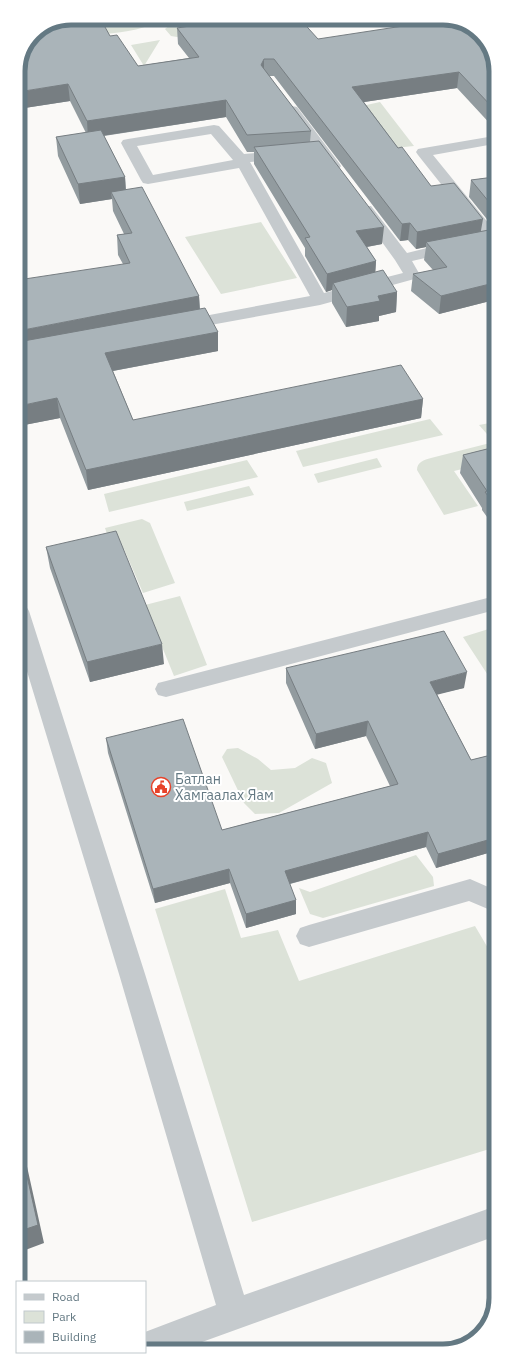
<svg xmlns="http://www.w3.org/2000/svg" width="514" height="1369" viewBox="0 0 514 1369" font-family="'IBM Plex Sans',sans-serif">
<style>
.green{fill:#dce2d8}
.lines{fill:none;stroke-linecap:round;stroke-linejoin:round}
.minor{fill:#c5cacd;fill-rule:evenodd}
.wall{fill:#929b9f}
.shaded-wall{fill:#777e82}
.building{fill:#aab4b9;stroke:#777e82}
.labels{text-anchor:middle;stroke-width:4;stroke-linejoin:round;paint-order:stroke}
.poi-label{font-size:14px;fill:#647983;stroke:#fff;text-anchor:start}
.rim{fill:none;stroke:#647983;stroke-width:5}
</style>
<rect width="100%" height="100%" fill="#faf9f7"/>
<path class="green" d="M97,18H165C148,29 125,32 105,34Z
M189,18H289L177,37L171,36L165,29L175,21Z
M160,40L144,66L131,45Z
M380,102L414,146L394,148L362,106Z
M261,222L297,278L221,294L185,237Z
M430,419L443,435L303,467L296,451Z
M495,422V461L454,471L478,506L444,515L417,470C417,462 424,460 431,458L494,442L479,425Z
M377,458L382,467L318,483L314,474Z
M247,460L258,477L109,512L104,494Z
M249,486L254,495L187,511L184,502Z
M142,519L150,523L175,583L143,593L124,549H112L105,528Z
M180,596L207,665L174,676L145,605Z
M495,627V686L463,637Z
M238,748L258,759L271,770L295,768L312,758L326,763L332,783L279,813L255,814L244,803L222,757L227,749Z
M416,855L433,877L434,886L323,918L310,914L299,888L310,892Z
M225,889L241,938L278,930L299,981L475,926L495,960L496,1147L252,1222L155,909Z"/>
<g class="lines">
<path class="minor" d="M292,106L297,107L339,163L341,166L339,169H329L285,110L287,107Z
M214,125L219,126L244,154L283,151L288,152L290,155L288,158L283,159L250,162L324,293L403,273L395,260L358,209L361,206H371L407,253L447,243L483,237L418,155L416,152L418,149L494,136V144L433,155L494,230V245L447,253L412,261L420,275L418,278L320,305L183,330L177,329L175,325L177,321L183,320L310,296L239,168L148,184L143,183L141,180L121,143L123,140L128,139ZM211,134L233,160L153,175L137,146Z
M495,596V610L166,697L158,695L155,689L158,683L166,681Z
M19,603L26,606L29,611L145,974L244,1295L496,1206V1236L180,1350L145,1351V1332L216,1305L119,974L19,645Z
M470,879L495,890V912L469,901L309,947L300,944L296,936L300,928L309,925Z"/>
</g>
<path class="wall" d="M177,28L318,39L494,57V128L457,88L364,102L398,148L431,186L481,232L494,229V300L439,314L411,291L413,274L433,270L424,260L426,247L416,249L408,240L400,241L274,76H269L311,131L310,142L382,244L367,247L376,261L375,272L397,292L396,312L379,316V321L346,327L332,303V290L326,292L305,256V248L254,164V152H247L226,117L104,136L125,177L126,190L199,296L200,309L218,332V351L113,371L133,420L423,399L421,418L88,490L60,418L19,426L123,264L118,255L117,235L124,234L113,211L112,199L80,204L58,156L56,137L86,133L70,101L18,109L110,36L138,66L189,58L178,44Z
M494,177V228L469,197L471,180Z
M495,447V528L482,510V508L460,473L463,455Z
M46,547L164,664L90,682L50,568Z
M286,668L464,688L437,694L471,760L495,754V851L436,868L426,847L290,884L296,914L246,928L230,883L155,903L108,753L106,738L222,830L390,786L366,736L315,749L286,683Z"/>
<path class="shaded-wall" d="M264,59V76L261,65Z
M459,72L457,88L351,104L352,87Z
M68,84L70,101L18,109V92Z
M226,100V117L88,138L87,121Z
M125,177L126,196L111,192L112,199L80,204L78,184Z
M483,219L480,236L426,242V247L416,249L417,232Z
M410,223L408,240L400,241L402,224Z
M384,227L382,244L355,249L356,231Z
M376,261L375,279L333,283L332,290L326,292L327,274Z
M494,283V300L439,314L441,296Z
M397,292L396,312L379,316V321L346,327L347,307L378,296Z
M199,296L200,316L19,351L18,331Z
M218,332V351L107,372L105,353Z
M57,398L60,418L19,426V406Z
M423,399L421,418L88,490L86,470Z
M162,644L164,664L90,682L87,662Z
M467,672L464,688L428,697L430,682Z
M368,721L366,736L315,749L316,734Z
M428,832L426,847L285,885V871Z
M495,838V851L436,868L438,854Z
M229,869L230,883L155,903L153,889Z
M296,900V914L246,928V914Z
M20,1135L44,1243L20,1252Z"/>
<path class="building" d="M71,18H100L110,36L117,35L138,66L199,57L177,28L241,18H299L318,39L449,19L478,31L494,57V109L459,72L352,87L398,148L402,147L431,186L454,183L483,219L417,232L410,223L402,224L274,59H264L261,65L311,131L247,135L226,100L87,121L68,84L18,92V68L34,33Z
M101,130L125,177L78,184L56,137Z
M319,141L384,227L356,231L376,261L327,274L305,238L310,237L254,147Z
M494,177V208L471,180Z
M142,187L199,296L18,331V280L130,263L117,235L132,233L111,192Z
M494,229V283L441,296L413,274L447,267L426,242Z
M383,270L397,292L378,296L380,301L347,307L333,283Z
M205,308L218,332L105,353L133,420L401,365L423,399L86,470L57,398L19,406L18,342Z
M495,447V505L485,492L487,491L463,455Z
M116,531L162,644L87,662L46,547Z
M444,631L467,672L430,682L471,760L495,754V838L438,854L428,832L285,871L296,900L246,914L229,869L153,889L106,738L183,719L222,830L398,784L368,721L316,734L286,668Z
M20,1145L38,1225L20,1231Z"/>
<defs>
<g id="civic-ring" transform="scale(1)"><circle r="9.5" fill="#fff" stroke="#e7432a" stroke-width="1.5"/><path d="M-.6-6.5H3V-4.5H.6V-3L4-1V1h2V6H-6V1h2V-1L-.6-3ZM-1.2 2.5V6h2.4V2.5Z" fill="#e7432a"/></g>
</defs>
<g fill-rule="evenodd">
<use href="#civic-ring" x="161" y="787"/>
</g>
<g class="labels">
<g class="poi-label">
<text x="175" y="784">Батлан<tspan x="175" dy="16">Хамгаалах Яам</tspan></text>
</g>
</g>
<path d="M0 0H514V1369H0ZM71 25H443A46 46 0 0 1 489 71V1298A46 46 0 0 1 443 1344H71A46 46 0 0 1 25 1298V71A46 46 0 0 1 71 25Z" fill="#fff" fill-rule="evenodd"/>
<path class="rim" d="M71 25H443A46 46 0 0 1 489 71V1298A46 46 0 0 1 443 1344H71A46 46 0 0 1 25 1298V71A46 46 0 0 1 71 25Z"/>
<rect x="16" y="1281" width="130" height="72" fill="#ffffff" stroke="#c1c9cd"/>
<rect x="24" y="1294" width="20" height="6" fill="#c5cacd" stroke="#c1c9cd"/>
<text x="52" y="1301" font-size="12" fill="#647983">Road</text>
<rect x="24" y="1311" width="20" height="12" fill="#dce2d8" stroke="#c1c9cd"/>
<text x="52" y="1321" font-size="12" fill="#647983">Park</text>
<rect x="24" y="1331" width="20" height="12" fill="#aab4b9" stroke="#c1c9cd"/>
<text x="52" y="1341" font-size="12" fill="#647983">Building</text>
</svg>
